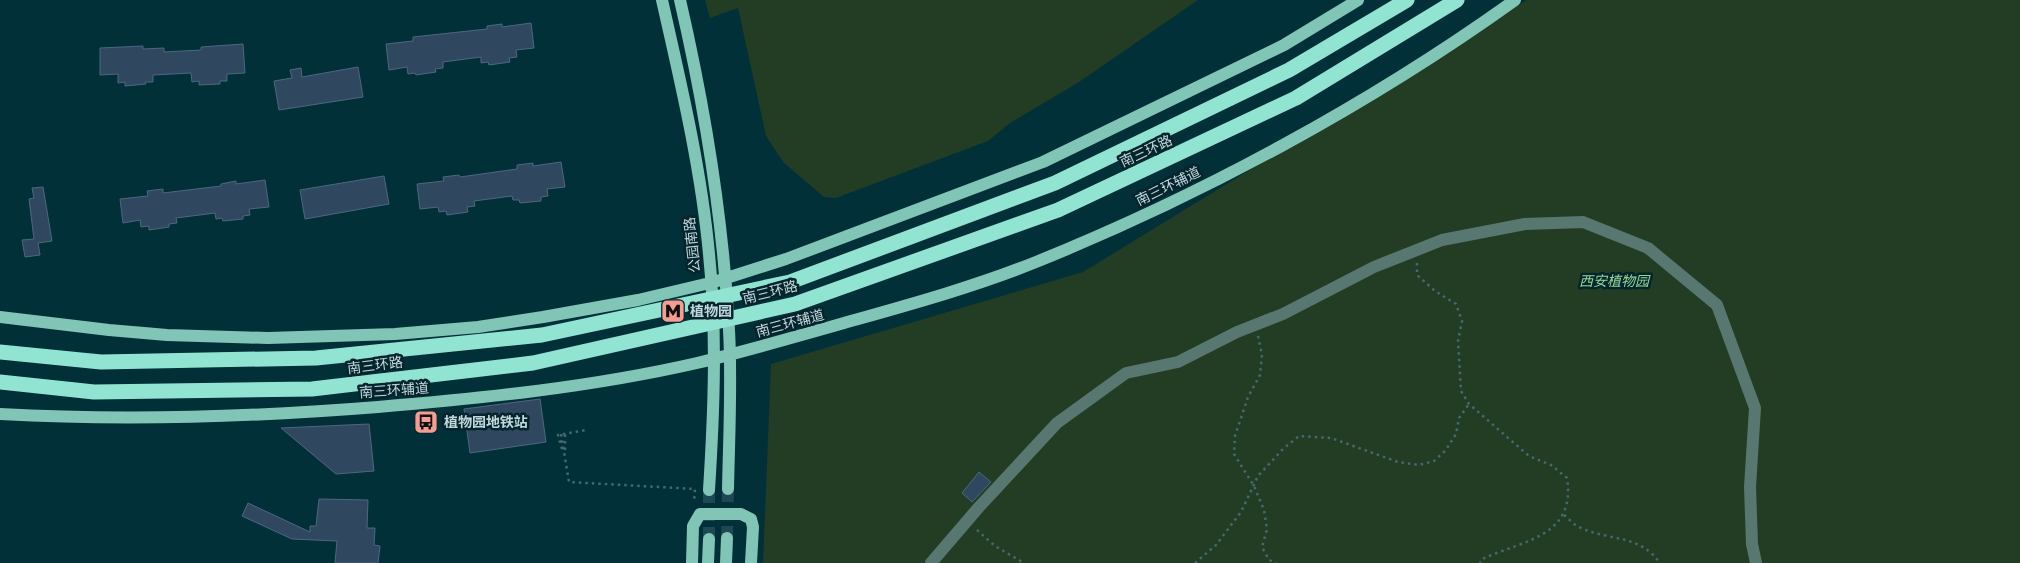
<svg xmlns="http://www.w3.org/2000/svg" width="2020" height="563" viewBox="0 0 2020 563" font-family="'Roboto Serif','Noto Sans SC',serif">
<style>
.green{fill:#233c24}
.building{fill:#30485f;stroke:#4e6780}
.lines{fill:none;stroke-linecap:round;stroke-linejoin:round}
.major-tunnel{stroke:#1e4952;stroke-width:12;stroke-dasharray:12 6;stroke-linecap:butt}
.path{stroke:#436971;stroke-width:2.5;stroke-dasharray:2.5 4;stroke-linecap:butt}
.minor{stroke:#587770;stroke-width:12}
.major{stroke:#81c5b6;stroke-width:12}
.highway{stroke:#91e4d2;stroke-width:15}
.labels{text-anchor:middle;stroke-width:5;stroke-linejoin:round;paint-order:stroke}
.street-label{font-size:14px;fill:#c3d8de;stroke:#04252c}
.park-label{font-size:14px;font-style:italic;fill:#94d895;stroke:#04252c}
.poi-label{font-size:14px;font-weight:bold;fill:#c3d8de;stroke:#04252c;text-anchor:start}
</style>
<rect width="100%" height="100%" fill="#013039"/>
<path class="green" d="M705,0H1198L1079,82L1010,123L988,141L836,198L824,197L783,162L766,136L738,8L710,18Z
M1527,0H2020V563H763L771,364L1083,272Z"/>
<path class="building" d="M531,23L534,48L516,50L517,57L509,58L510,62L489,65L488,62L481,63V57L443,62V68L435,69L436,72L416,75L415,73L408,74L407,67L389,70L386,44L413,41V37L487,29V26L502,24V27Z
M243,44L245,73L227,74V81H220V84L199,85V81L192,82L191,73L153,75V82H145L146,84L125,86V82L118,83V74L100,75V48L143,46V49L164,48V52L201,50V47Z
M358,67L363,97L279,110L274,81L292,78L290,70L301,68L302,77Z
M561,162L565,187L547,189L548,196L541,197V201L520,203L519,200H513L512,196L474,201L475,206L467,207L468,212L447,215L446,211L439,212L438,207L420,209L417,184L444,181L443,177L459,175L460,177L517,169V165L533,163V166Z
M384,176L389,204L305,219L300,190Z
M265,180L269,207L249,209L250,215L243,216V219L223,221L222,218L216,219L215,213L176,218L177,223L169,224V227L149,230V226L141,227L140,220L123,223L120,199L148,196L147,191L163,189V193L221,186V184L236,181V184Z
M43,187L52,241L38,243L40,255L25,257L22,240L34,239L29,199L34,198L32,188Z
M540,399L546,442L470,453L464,409Z
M369,424L374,471L336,474L281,428Z
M979,472L991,482L972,502L962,493Z
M319,499L368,500L367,528H375L374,545L380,546L378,563H335L337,541L292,539L242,516L248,503L310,532V526H316Z"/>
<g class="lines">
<path class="major-tunnel" d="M727,538L728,489
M709,539V490"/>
<path class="path" d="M1417,263V275L1435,291L1456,304L1462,321L1458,341L1461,391L1469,404L1529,456L1551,465L1567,478C1576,537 1524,540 1482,559L1480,563
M1258,336L1262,355L1260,375L1248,397L1235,436L1234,454L1254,486L1264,510L1267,529L1262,547L1269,560L1276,563
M561,434L569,482L695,489L694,502
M562,449L558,435L586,430
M565,450V434
M1564,515C1569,519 1574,525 1579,527C1610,542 1638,533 1660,563
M977,530L995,546L1024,563
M1195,563L1216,545L1241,512L1258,476L1283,449L1299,436L1331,438L1398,462L1419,465L1434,461L1446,450L1456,434L1459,418L1469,404"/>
<path class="minor" d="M931,563L979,507L1057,423L1126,373L1178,362L1237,332L1283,314L1374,267L1442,240L1525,224L1583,222L1648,248L1717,305L1755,408L1750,487L1752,544L1756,563"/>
<path class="major" d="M662,0C681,84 701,168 709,254C717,332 714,411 709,490
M680,0C705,108 723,219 729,330C732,383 729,436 728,489
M0,317L109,330L167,335L268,338L395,334L478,327L543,317L638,300L714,282L786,259L1043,162L1284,45L1358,0
M0,414C126,421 252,417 378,407C485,398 592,387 697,363C746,351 795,337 844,323C908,305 974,287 1036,262C1202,195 1370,104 1515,0
M692,563L693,526L700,514H741L751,519L753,527L751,563
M708,563L709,539
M726,563L727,538"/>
<path class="highway" d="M0,352L101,362L316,358L542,335L790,282L1055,183L1289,70L1407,0
M0,382L94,392L312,389L533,363L795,304L1058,210L1296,98L1457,0"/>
</g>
<defs>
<g id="metro-square" transform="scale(1.25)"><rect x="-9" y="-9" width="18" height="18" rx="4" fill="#f59c93" stroke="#04252c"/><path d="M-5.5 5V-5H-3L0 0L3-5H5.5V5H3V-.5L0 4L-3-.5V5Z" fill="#111"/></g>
<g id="bus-square" transform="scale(1.25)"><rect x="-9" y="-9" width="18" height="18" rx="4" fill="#f59c93" stroke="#04252c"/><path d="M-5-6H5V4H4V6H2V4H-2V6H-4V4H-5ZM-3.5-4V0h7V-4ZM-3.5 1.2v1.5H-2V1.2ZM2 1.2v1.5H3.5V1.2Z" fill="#111"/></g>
</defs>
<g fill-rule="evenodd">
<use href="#metro-square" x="673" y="311"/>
<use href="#bus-square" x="426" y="422"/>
</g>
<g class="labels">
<g class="street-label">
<text transform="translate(1146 151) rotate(-25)" y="5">南三环路</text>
<text transform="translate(1168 186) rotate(-26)" y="5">南三环辅道</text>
<text transform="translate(692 245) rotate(-96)" y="5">公园南路</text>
<text transform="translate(770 292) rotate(-14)" y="5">南三环路</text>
<text transform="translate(790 323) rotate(-15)" y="5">南三环辅道</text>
<text transform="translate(375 365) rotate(-7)" y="5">南三环路</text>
<text transform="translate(394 390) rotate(-4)" y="5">南三环辅道</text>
</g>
<g class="park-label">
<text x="1614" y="286">西安植物园</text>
</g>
<g class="poi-label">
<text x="690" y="316">植物园</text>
<text x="444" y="427">植物园地铁站</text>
</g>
</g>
</svg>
